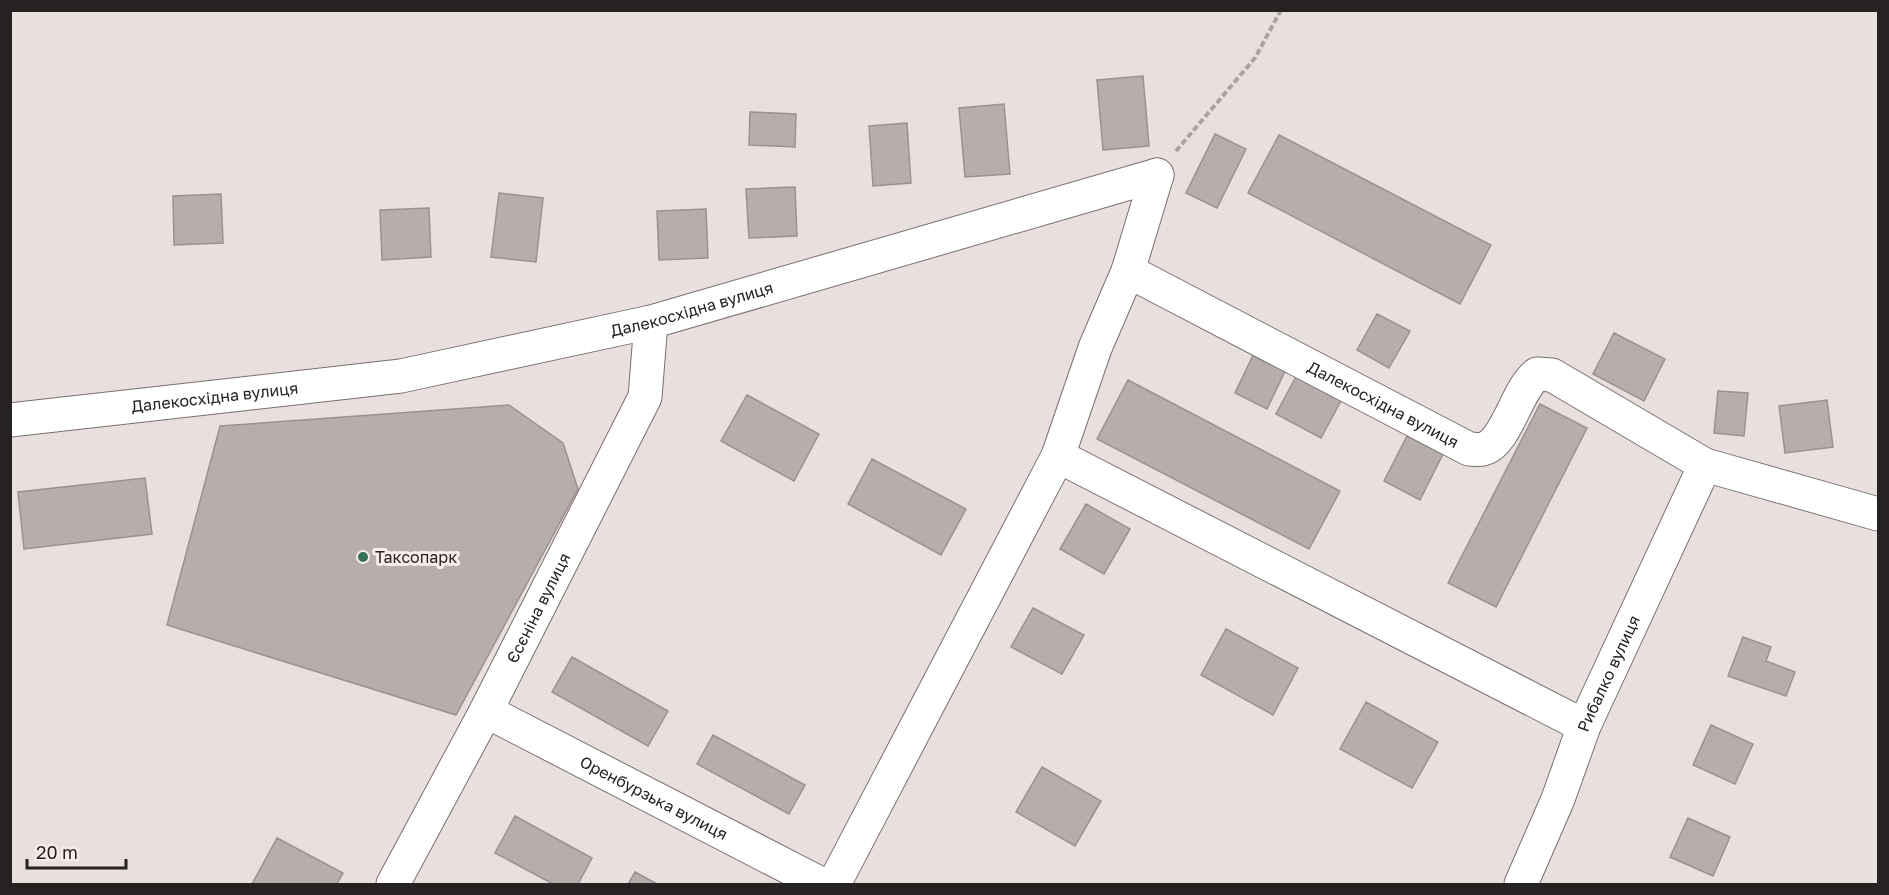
<svg xmlns="http://www.w3.org/2000/svg" width="1889" height="895" viewBox="0 0 1889 895" font-family="'Golos Text',sans-serif">
<style>
.building{fill:#b8adad;stroke:#9c9192;stroke-width:1.5}
.lines{fill:none;stroke-linecap:round;stroke-linejoin:round}
.minor-casing{stroke:#7a6f6f;stroke-width:35}
.path{stroke:#aba2a2;stroke-width:4;stroke-dasharray:6 3;stroke-linecap:butt}
.minor{stroke:#fff;stroke-width:33}
.poi-dot{fill:#37715a;stroke:#f8ecec;stroke-width:2}
.labels{text-anchor:middle;stroke-width:6;stroke-linejoin:round;paint-order:stroke}
.street-label{font-size:16px;fill:#262222;stroke:#f8ecec}
.poi-label{font-size:16px;fill:#262222;stroke:#f8ecec;text-anchor:start}
</style>
<rect width="100%" height="100%" fill="#eadfdf"/>
<path class="building" d="M1143,76L1149,146L1103,150L1097,80Z
M1004,104L1010,174L965,177L959,108Z
M750,112L796,114L795,147L749,145Z
M907,123L911,183L873,186L869,126Z
M1215,134L1246,149L1217,208L1186,193Z
M1279,135L1491,245L1460,304L1248,193Z
M795,187L797,236L749,238L746,189Z
M499,193L543,198L536,262L491,257Z
M221,194L223,243L174,245L173,196Z
M429,208L431,257L382,260L380,210Z
M706,209L708,258L659,260L657,211Z
M1377,314L1410,331L1389,368L1357,350Z
M1614,333L1665,359L1644,401L1593,374Z
M1255,351L1287,367L1267,409L1235,393Z
M1298,373L1343,397L1321,438L1276,414Z
M1128,380L1340,491L1309,549L1097,439Z
M1718,391L1748,393L1744,436L1714,433Z
M747,395L819,434L794,481L721,441Z
M1827,400L1833,447L1785,453L1779,406Z
M1540,404L1587,428L1496,607L1448,583Z
M509,405L563,443L578,489L456,715L167,625L220,426Z
M1407,436L1443,454L1420,500L1384,481Z
M872,459L966,509L941,555L848,504Z
M145,478L152,534L24,549L18,492Z
M1086,504L1130,529L1104,574L1060,549Z
M1033,608L1084,635L1062,674L1011,647Z
M1226,629L1298,668L1273,715L1201,675Z
M1743,637L1771,647L1766,661L1795,672L1786,696L1728,676Z
M572,657L668,711L648,746L552,692Z
M1366,702L1438,742L1412,788L1340,749Z
M1711,725L1753,744L1735,784L1693,765Z
M713,735L805,785L789,814L697,764Z
M1042,767L1101,801L1075,846L1016,812Z
M515,816L592,858L578,884H553L495,853Z
M1688,818L1730,837L1713,876L1670,857Z
M277,838L343,873L337,884H252Z
M635,872L657,884H628Z"/>
<g class="lines">
<g class="minor-casing">
<g id="minor">
<path id="s1" d="M1128,271L1469,449C1473,449 1479,450 1483,449C1507,443 1516,390 1537,374L1552,375L1705,465L1878,514"/>
<path id="s2" d="M10,420L401,376L651,322L1157,175"/>
<path d="M1058,456L1584,726"/>
<path id="s3" d="M486,711L821,884"/>
<path id="s4" d="M393,884L486,711L645,397L651,322"/>
<path d="M834,884L1058,456L1095,348L1128,271L1157,175"/>
<path id="s5" d="M1521,884L1558,799L1584,726L1705,465"/>
</g>
</g>
<path class="path" d="M1176,151L1255,58L1281,10"/>
<use href="#minor" class="minor"/>
</g>
<circle class="poi-dot" cx="363" cy="557" r="6"/>
<g class="labels">
<g class="street-label">
<text dy="6" stroke="none"><textPath href="#s2" startOffset="692">Далекосхідна вулиця</textPath></text>
<text dy="6" stroke="none"><textPath href="#s2" startOffset="206">Далекосхідна вулиця</textPath></text>
<text dy="6" stroke="none"><textPath href="#s1" startOffset="288">Далекосхідна вулиця</textPath></text>
<text dy="6" stroke="none"><textPath href="#s4" startOffset="312">Єсєніна вулиця</textPath></text>
<text dy="6" stroke="none"><textPath href="#s5" startOffset="228">Рибалко вулиця</textPath></text>
<text dy="6" stroke="none"><textPath href="#s3" startOffset="189">Оренбурзька вулиця</textPath></text>
</g>
<g class="poi-label">
<text x="375" y="563">Таксопарк</text>
</g>
</g>
<rect width="1889" height="895" fill="none" stroke="#262222" stroke-width="24"/>
<path d="M27 859v9h99v-9" fill="none" stroke="#262222" stroke-width="3"/>
<text x="36" y="859" font-size="18" fill="#262222" stroke="#f8ecec" stroke-width="4.5" paint-order="stroke">20 m</text>
</svg>
